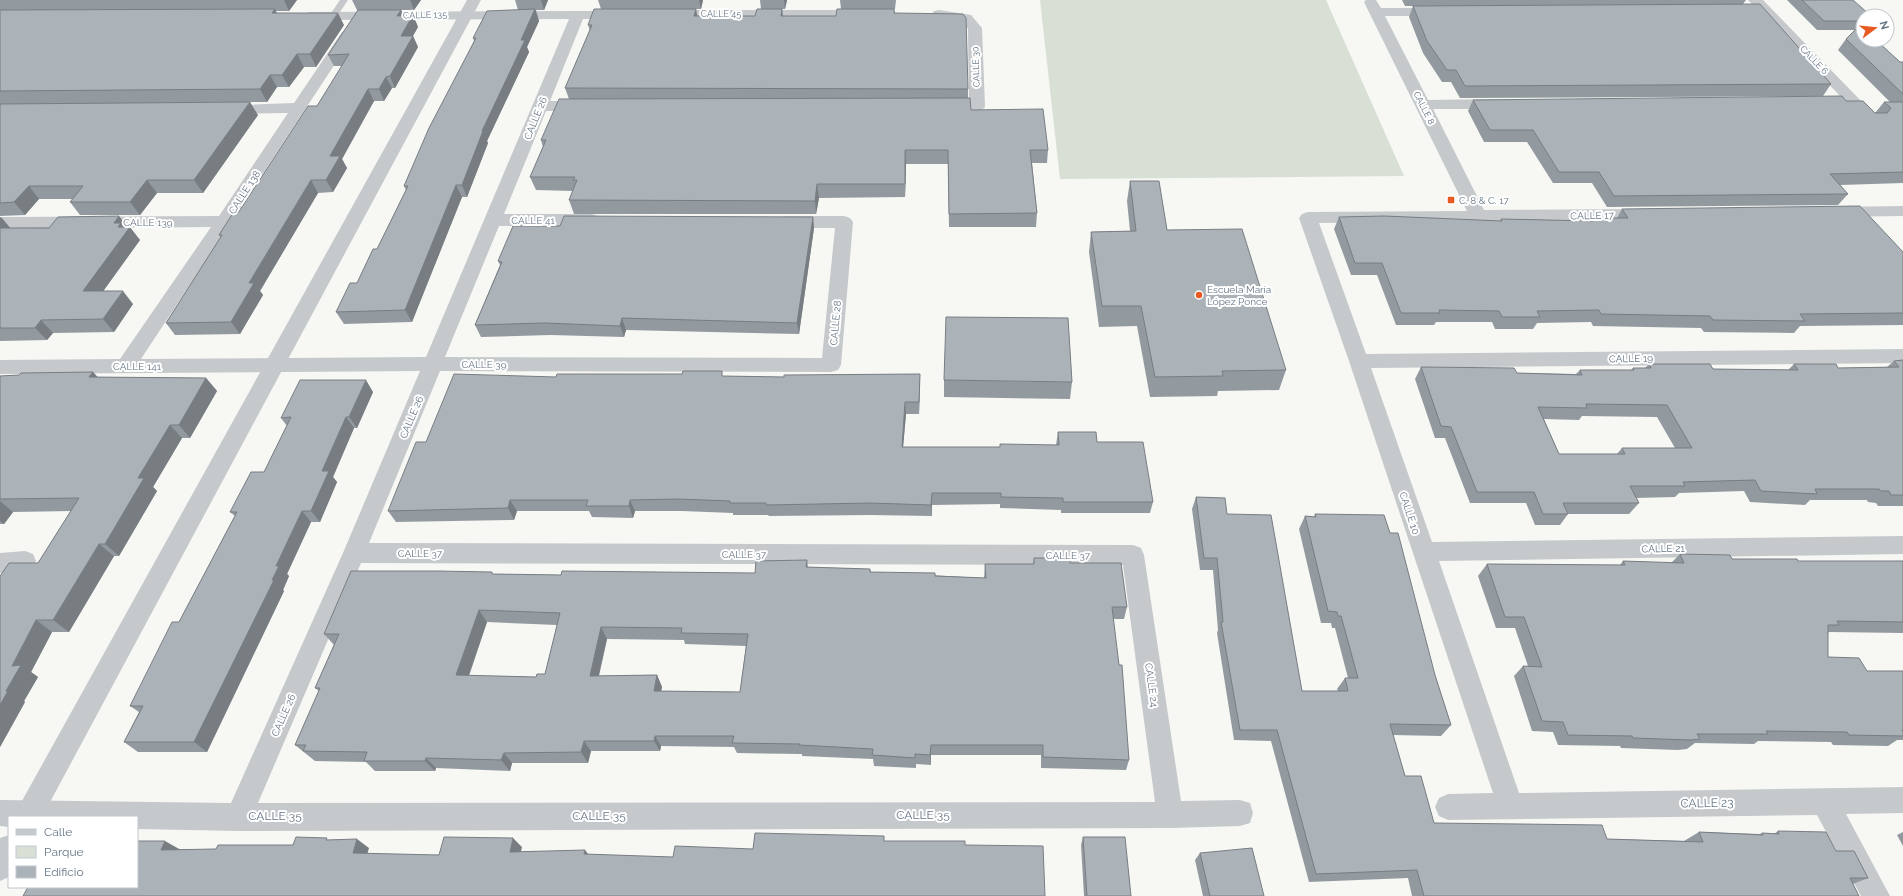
<svg xmlns="http://www.w3.org/2000/svg" width="1903" height="896" viewBox="0 0 1903 896" font-family="Raleway,sans-serif">
<style>
.green{fill:#d8dfd5}
.lines{fill:none;stroke-linecap:round;stroke-linejoin:round}
.service{fill:#c5c9cc;fill-rule:evenodd}
.minor{fill:#c5c9cc;fill-rule:evenodd}
.tertiary{fill:#c5c9cc;fill-rule:evenodd}
.wall{fill:#939a9f;fill-rule:evenodd}
.shaded-wall{fill:#787d82}
.building{fill:#abb3b9;stroke:#787d82;fill-rule:evenodd}
.poi-dot{fill:#e95a22;stroke:#fff;stroke-width:1.5}
.labels{text-anchor:middle;stroke-width:4;stroke-linejoin:round;paint-order:stroke}
.far-street-label{font-size:9px;fill:#657686;stroke:#fff}
.street-label{font-size:10px;fill:#657686;stroke:#fff}
.poi-label{font-size:10px;fill:#657686;stroke:#fff;text-anchor:start}
.near-street-label{font-size:12px;fill:#657686;stroke:#fff}
</style>
<rect width="100%" height="100%" fill="#f7f7f4"/>
<path class="green" d="M1040,0H1326L1404,176L1060,179Z"/>
<g class="lines">
<path class="service" d="M340,0H348L336,18H330L329,16Z"/>
<path class="minor" d="M1366,0H1376L1381,8H1440L1445,9L1447,12L1445,15L1440,16H1385L1428,100L1499,99L1504,101L1507,104L1504,107L1499,109H1433L1484,210L1648,209L1654,210L1657,214L1654,218L1648,219L1319,223L1366,354L1903,349V363L1371,368L1432,542L1903,536V554L1439,561L1519,793L1903,787V813L1846,814L1890,896H1861L1817,815L1448,820L1439,816L1435,807L1439,798L1448,794L1493,793L1349,361L1299,218L1302,214L1308,212L1467,211L1364,2Z
M1748,0H1763L1864,104L1867,107L1864,110H1854L1849,106L1813,104L1810,101L1813,98L1840,96Z
M669,10H865L870,11L872,14L870,17L865,18L664,17L662,14L664,11Z
M939,10L971,15L982,28L985,107L982,110L942,112L937,110L934,107L937,104L969,102L968,29L962,22L934,17L932,14L934,11Z
M578,11H619L624,12L626,15L624,18L619,19H583L550,101H585L590,103L593,106L590,109L585,111H546L504,214H592L598,216L601,220L598,224L592,226H499L445,357L822,358L835,228H785L779,226L776,222L779,218L785,216H844L850,218L853,222L841,365L838,370L831,372L440,371L369,543L1133,545L1141,548L1144,555L1181,801L1240,800L1250,803L1253,813L1250,823L1240,826L1170,828L239,831L137,829V817H9V827L0,826V800L231,803L343,553L420,371L0,374V360L120,359L211,227L0,229V217L219,216L288,113L225,114L220,112L217,109L220,106L294,103L342,32H352L354,35L141,359L426,357L569,19L311,20L306,19L304,16L306,13L311,12ZM361,563L1123,565L1155,802L258,803Z
M1903,206V216L1837,217L1831,216L1828,212L1831,208L1837,207Z
M25,551L33,554L36,561L33,568L25,571L0,573V553Z"/>
<path class="tertiary" d="M467,0H481L42,817H13Z
M9,835V877L0,881V838Z"/>
</g>
<path class="wall" d="M0,0H297L289,11H275L277,13L344,25L316,67H304L289,87H277L267,102L155,103L258,115L203,193H157L140,215H80L70,202L73,199H39L25,215L0,216Z
M352,0H421L414,10H401L403,16L413,15L418,27L413,36L418,47L395,88H392L384,101H374L342,159L347,168L333,192L318,193L260,291L263,295L240,334L175,335L166,323L221,237L219,235L238,213L317,106L342,66H334L328,55L358,10H357Z
M515,0H548L544,10H536L539,21L527,47L529,52L487,141L488,143L467,197H462L412,322L344,324L336,312L357,283L377,249L406,190L404,186L474,41L473,38L518,10Z
M598,0H703L701,9H696L697,16H755L761,9L760,0H787L785,9H782L783,16H836L841,9L840,0H896L895,9H894L895,13L968,89V98L971,110L1048,150L1047,163H1032L1037,213L1036,227H949L948,164H906L905,197L819,198L816,214H574L569,200L573,191L536,190L530,177L543,147L541,140L569,99L565,88L590,31L588,25L601,9Z
M1402,0H1746L1743,4L1831,84L1823,96L1460,98L1451,82H1442L1423,53L1409,17L1413,6H1405Z
M1787,0H1853L1863,16V40L1900,62H1903V183L1840,185L1848,194L1838,205L1607,207L1592,183H1553L1527,142H1484L1468,111L1473,100L1846,101L1875,113L1884,102H1890L1838,50L1846,39L1855,30H1817Z
M1130,181L1167,230L1286,370L1279,390L1218,391L1217,396L1150,397L1137,326L1099,327L1089,252L1091,232L1130,231L1127,201Z
M1622,209L1903,252V325L1800,326L1794,333L1704,332L1701,328L1593,326L1591,322L1537,323L1533,329H1495L1492,322H1436L1434,325H1396L1377,275H1351L1334,229L1339,217L1500,221L1501,219L1591,221L1592,218H1617Z
M0,217L10,228L127,227L140,240L103,291L133,304L114,332L53,333L47,340L0,341Z
M813,217L814,228L799,334L626,330L624,337L550,335L481,337L475,325L500,265L498,261L560,226Z
M1903,360V506H1878L1876,503L1868,502L1867,500H1810L1805,505L1750,502L1744,491L1679,493L1675,497L1636,498L1639,503L1629,514H1568L1560,525H1535L1526,503H1470L1445,438H1435L1415,379L1421,367L1517,373L1576,374L1580,370H1631L1633,368H1645L1649,364L1713,369L1788,370L1794,364L1838,368L1887,367L1894,361ZM1582,416L1657,417L1675,448H1622L1617,454H1559L1544,419L1579,420Z
M93,372L97,377L206,378L217,391L190,438H182L153,487L157,491L119,556H114L69,632H52L31,672L38,677L24,701L25,702L0,747V576L38,563L71,511L13,512L4,524H0V376Z
M920,374L919,414H906L903,447H1000L1056,445L1058,432L1097,442L1153,502L1150,513H1061V510L1000,508V504L932,505V516L871,515L769,516L768,515H733V513L682,511H635L633,518L592,517L589,511H517L514,520L396,522L388,511L426,442L556,377L723,376L784,377Z
M944,380L1072,382L1070,399L944,397Z
M373,392L357,428H354L333,477L337,482L320,522H311L287,574L289,576L283,590L284,591L207,752H138L124,742L139,712L130,706L179,622L235,516L230,512L264,472L287,426L281,418Z
M1196,497L1227,514L1302,691H1338L1337,689L1345,678H1348L1335,628H1332L1331,623H1321L1299,529L1305,516L1314,517L1315,514L1435,675L1451,725L1441,736L1393,735L1405,776L1434,823L1607,839L1684,841L1699,832L1760,834L1762,833L1774,834L1778,831L1836,851L1868,878L1853,884L1859,896H1412L1408,878L1309,882L1271,741L1234,740L1217,633L1218,630L1213,570H1200L1192,509Z
M1680,554L1732,559L1798,561H1903V633L1829,632L1828,633V657L1867,671H1903V740H1897L1888,746L1833,745L1831,742L1758,741L1754,744L1695,743L1687,749L1678,750L1621,748L1620,746L1558,745L1553,732L1532,731L1514,676L1523,666H1528L1515,628H1496L1478,576L1487,564L1620,565L1623,561L1671,563Z
M1034,558L1070,563L1127,607L1124,619H1113L1129,760L1126,770L1041,768V755H931V765L916,764V768L874,766L873,759L802,756V754L737,753L734,747L661,746L660,751H591L588,763H512L510,771L436,768L435,771H375L366,762L315,761L295,745L319,691L315,688L334,645L324,634L494,574L561,575L755,573L807,560L808,567L870,569L871,572L984,578L985,564H1033ZM487,622L557,625L545,674L536,677L469,676ZM607,639L684,640L685,644L746,646L740,692L661,691L662,687L657,675L599,676Z
M1903,832V846L1897,835Z
M1083,837L1131,896H1084L1081,845Z
M1200,853L1264,896H1203L1195,860Z"/>
<path class="shaded-wall" d="M284,0H297L289,11Z
M410,0H421L414,10Z
M541,0H548L544,10Z
M699,0H703L701,9Z
M784,0H787L785,9Z
M275,9L281,22L272,13Z
M535,9L539,21L527,47L529,52L487,141L488,143L467,197L462,185L482,131L521,40Z
M696,9L698,20L694,16Z
M782,9L783,20L781,16Z
M401,10L406,21L397,16Z
M338,13L344,25L316,67L310,54Z
M413,15L418,27L406,48L401,36Z
M413,36L418,47L395,88L390,76Z
M297,54L304,67L289,87L282,75Z
M270,75L277,87L267,102L260,89Z
M386,77L392,88L384,101L379,89Z
M368,89L374,101L342,159L347,168L333,192L326,180L330,156Z
M250,102L258,115L203,193L194,180Z
M905,150L906,164L905,197Z
M147,180L157,193L140,215L130,202Z
M311,180L318,193L260,291L263,295L240,334L231,322L249,283Z
M817,184L819,198L816,214L815,201Z
M456,185L462,197L412,322L405,310Z
M29,186L39,199L25,215L14,202Z
M119,216L129,229L130,227L140,240L94,304L83,291L114,223Z
M1,217L12,230L0,238V218Z
M813,217L814,228L799,334L797,323Z
M123,291L133,304L114,332L103,319Z
M622,318L626,330L624,337L620,326Z
M41,320L53,333L47,340L35,328Z
M93,372L105,385L89,377Z
M920,374V386L919,414V402Z
M206,378L217,391L190,438L179,425Z
M366,380L373,392L357,428L349,417Z
M905,402L906,414L902,459V447Z
M346,417L354,428L333,477L337,482L320,522L311,511L322,471Z
M170,425L182,438L153,487L157,491L119,556L105,544L138,478Z
M932,493V516L931,505Z
M510,500L517,511L514,520L508,508Z
M630,500L635,511L633,518L629,506Z
M0,501L13,512L4,524L0,521Z
M302,511L311,522L287,574L289,576L283,590L284,591L207,752L194,742L272,580L276,566Z
M99,544L114,556L69,632L53,620Z
M479,610L487,622L465,686L456,675Z
M36,620L52,632L31,672L38,677L24,701L25,702L0,747V705L6,691L12,666Z
M601,627L607,639L596,687L590,676Z
M657,675L662,687L659,702L654,691Z
M655,736L661,746L660,751L654,741Z
M584,741L591,751L588,763L581,752Z
M931,745V765L930,755Z
M504,753L512,763L510,771L501,760Z
M426,758L436,768L435,771L425,761Z
M513,838L522,847L519,860L510,852Z
M357,839L369,848L365,862L353,853Z
M165,841L181,850H161Z
M585,850L592,859L584,854Z"/>
<path class="building" d="M1802,0H1853L1871,16H1863V21H1824Z
M1760,4L1831,84L1465,86L1456,70H1447L1427,41L1413,6Z
M275,9L272,13H338L310,54H297L282,75H270L260,89L0,91V10Z
M535,9L521,40H525L482,131H483L462,185H456L405,310L336,312L350,283H357L373,249H377L408,186H404L429,128L476,38H473L487,11Z
M594,9H696L694,16H755L757,9H782L781,16H836L837,9H894V13L963,14L966,18L968,89L565,88L592,25H588Z
M358,10H401L397,16L413,15L401,36H413L390,76L386,77L379,89H368L330,156H340L326,180H311L249,283H254L231,322L166,323L222,235H219L233,213H238L308,106H317L349,54L328,55Z
M1860,25L1863,28V40H1876L1900,62H1903V94L1846,39Z
M1842,96L1846,101H1863L1875,113H1887L1891,108L1884,102H1903V172L1830,174L1848,194L1614,196L1599,172H1559L1533,130H1490L1473,100Z
M970,98L971,110L1043,109L1048,150H1030L1037,213L949,214L948,150H905V184H817L815,201L569,200L577,180H573L575,177H530L546,140H541L559,99Z
M250,102L194,180H147L130,202H70L83,186H29L14,202L0,203V104Z
M1130,181H1159L1167,230L1242,229L1286,370L1222,371L1223,376L1155,377L1141,306H1102L1091,232L1136,231Z
M1860,206L1903,252V313L1800,314L1805,321L1713,320L1710,316L1601,314L1599,310L1537,311L1540,317H1502L1499,311L1439,310L1440,313H1401L1382,263H1355L1339,217L1384,216L1502,221L1501,219L1593,221L1592,218H1628L1622,209Z
M119,216L114,223H121L118,227H130L83,291H123L103,319L41,320L35,328H0V228H49L58,217Z
M564,216L813,217L797,323L622,318L620,326L545,323L475,325L502,262L498,261L513,226H560Z
M946,317L1068,318L1072,382L944,380Z
M1903,360V495H1891L1889,491H1881L1879,489H1815L1817,494L1761,491L1755,480L1683,482L1685,486H1630L1639,503H1563L1568,514H1543L1534,492H1477L1451,427L1441,426L1421,367L1514,368L1517,373L1582,375L1580,370H1634L1633,368H1651L1649,364H1710L1713,369L1798,370L1794,364H1836L1838,368L1899,367L1894,361ZM1586,404L1667,405L1692,448H1622L1625,454H1559L1538,407L1587,408Z
M683,371H722V376L784,377V375L920,374L919,402H905L902,447H1000V444L1059,445L1058,432H1096L1097,442H1143L1153,502H1063V498L1001,497V493H932L931,505L870,503L766,505V503H730V501L678,499L630,500L629,506H586L588,500H510L508,508L388,511L416,442H426L454,374L556,377L557,374H682Z
M93,372L89,377L206,378L179,425H170L138,478H144L105,544H99L53,620H36L12,666L21,665L6,691H8L0,705V576L9,563H38L79,498L0,499V376L19,375L21,373Z
M300,380H366L349,417H346L322,471H329L311,511H302L276,566H279L272,580H274L194,742H124L143,706H130L172,622H179L237,512H230L251,472H264L291,417L281,418Z
M1196,497L1225,498L1227,514L1271,515L1302,691H1348L1345,678H1358L1341,616H1338L1337,612L1328,611L1305,516L1316,517L1315,514L1384,515L1390,533H1398L1435,675L1451,725L1390,724L1405,776H1421L1434,823L1602,825L1607,839L1703,842L1699,832L1763,835L1762,833L1779,834L1778,831L1826,832L1836,851H1854L1868,878H1850L1859,896H1424L1417,870L1316,874L1277,730H1240L1221,622H1223L1217,558H1204Z
M1680,554L1730,555L1732,559H1797L1798,561H1903V622L1837,621L1839,625H1828V657L1859,658L1867,671H1903V730H1902L1903,732V736L1849,735L1847,732L1766,731L1768,734H1697L1700,739L1691,740L1633,738L1632,736L1568,735L1563,722L1542,721L1523,666L1542,667L1524,617H1505L1487,564L1625,565L1623,561L1684,563Z
M1034,558H1070V563H1121L1127,607H1112L1119,665H1122L1129,760L1043,757V745H931L930,755L915,754V758L872,755L873,749L799,745L800,744L732,743L734,736H655L654,741H584L581,752L504,753L501,760L426,758L425,761H364L367,752L303,751L306,745H295L320,688H315L339,634H324L351,571H437L492,572V574L561,575L562,571L755,573L756,561L807,560L806,567L870,569V572L935,573V576L986,578L985,564H1034ZM479,610L560,613L545,674H537L536,677L456,675ZM601,627L682,628L681,633L748,634L740,692L654,691L657,675L590,676Z
M755,833L884,836V841H965V845L1043,846L1045,896H23L28,887H137V841H165L161,850L216,849L218,845H293L296,837L327,838L326,840L357,839L353,853L439,855L444,837L513,838L510,852L585,850L584,854L673,857L675,846L753,849Z
M1083,837H1125L1131,896H1087Z
M1252,848L1264,896H1210L1200,853Z"/>
<g class="poi-dot">
<rect x="1447" y="196" width="8" height="8" rx="2"/>
<circle cx="1199" cy="295" r="4"/>
</g>
<g class="labels">
<g class="far-street-label">
<text x="721" y="17">CALLE 45</text>
<text transform="translate(425 15) rotate(-1)" y="3">CALLE 135</text>
<text transform="translate(1814 60) rotate(46)" y="3">CALLE 6</text>
<text transform="translate(976 67) rotate(-92)" y="3">CALLE 30</text>
<text transform="translate(1424 108) rotate(63)" y="3">CALLE 8</text>
</g>
<g class="street-label">
<text transform="translate(535 118) rotate(-68)" y="4">CALLE 26</text>
<text transform="translate(244 192) rotate(-57)" y="4">CALLE 138</text>
<text transform="translate(1592 215) rotate(-1)" y="4">CALLE 17</text>
<text x="533" y="224">CALLE 41</text>
<text x="148" y="226">CALLE 139</text>
<text transform="translate(835 323) rotate(-85)" y="4">CALLE 28</text>
<text transform="translate(1631 358) rotate(-1)" y="4">CALLE 19</text>
<text x="484" y="368">CALLE 39</text>
<text x="137" y="370">CALLE 141</text>
<text transform="translate(411 417) rotate(-67)" y="4">CALLE 26</text>
<text transform="translate(1410 513) rotate(72)" y="4">CALLE 10</text>
<text transform="translate(1663 548) rotate(-1)" y="4">CALLE 21</text>
<text x="420" y="557">CALLE 37</text>
<text x="744" y="558">CALLE 37</text>
<text x="1068" y="559">CALLE 37</text>
<text transform="translate(1152 685) rotate(82)" y="4">CALLE 24</text>
<text transform="translate(283 715) rotate(-66)" y="4">CALLE 26</text>
</g>
<g class="poi-label">
<text x="1459" y="204">C. 8 &amp; C. 17</text>
<text x="1207" y="293">Escuela María<tspan x="1207" dy="12">López Ponce</tspan></text>
</g>
<g class="near-street-label">
<text transform="translate(1707 803) rotate(-1)" y="4">CALLE 23</text>
<text x="923" y="819">CALLE 35</text>
<text x="275" y="820">CALLE 35</text>
<text x="599" y="820">CALLE 35</text>
</g>
</g>
<rect x="8" y="816" width="130" height="72" fill="#ffffff" stroke="#c1c8cf"/>
<rect x="16" y="829" width="20" height="6" fill="#c5c9cc" stroke="#c1c8cf"/>
<text x="44" y="836" font-size="12" fill="#657686">Calle</text>
<rect x="16" y="846" width="20" height="12" fill="#d8dfd5" stroke="#c1c8cf"/>
<text x="44" y="856" font-size="12" fill="#657686">Parque</text>
<rect x="16" y="866" width="20" height="12" fill="#abb3b9" stroke="#c1c8cf"/>
<text x="44" y="876" font-size="12" fill="#657686">Edificio</text>
<g transform="translate(1875 28) rotate(74)"><circle r="19" fill="#ffffff" stroke="#c1c8cf"/>
<path d="M0-3L7 15L0 10L-7 15Z" fill="#e95a22"/>
<text y="-6" font-size="11" font-weight="bold" text-anchor="middle" fill="#657686">N</text>
</g>
</svg>
